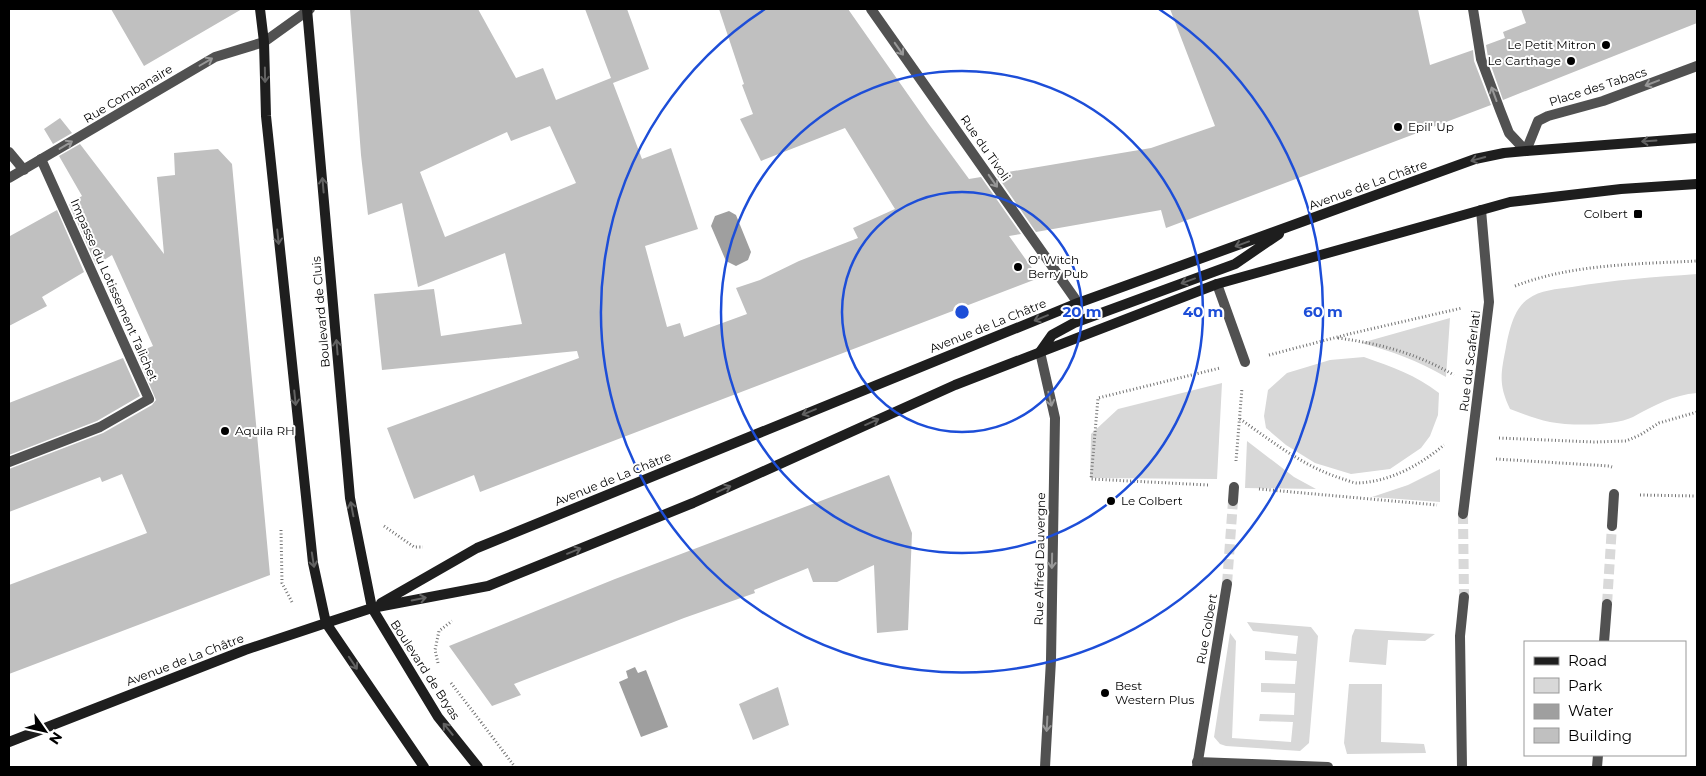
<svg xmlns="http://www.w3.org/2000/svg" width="1706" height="776" viewBox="0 0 1706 776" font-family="Montserrat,sans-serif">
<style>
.green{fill:#d8d8d8}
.water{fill:#9f9f9f}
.building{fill:#c0c0c0;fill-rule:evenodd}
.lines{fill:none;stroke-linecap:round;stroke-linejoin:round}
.pedestrian-tunnel{stroke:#d9d9d9;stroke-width:10;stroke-dasharray:10 5;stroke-linecap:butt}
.path{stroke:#737373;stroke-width:3;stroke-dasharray:1 2.5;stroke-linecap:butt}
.service{stroke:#515151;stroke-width:10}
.pedestrian{stroke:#515151;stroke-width:10}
.minor{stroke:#515151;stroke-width:10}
.secondary{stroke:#1e1e1e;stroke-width:10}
.oneway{stroke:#979797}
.oneway2{stroke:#626262}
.ring{fill:none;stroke:#1d4ed8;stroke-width:2.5}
.poi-dot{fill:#000;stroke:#fff;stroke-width:2}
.labels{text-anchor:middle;stroke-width:4;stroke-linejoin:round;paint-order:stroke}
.poi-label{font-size:12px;fill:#000;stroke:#fff;text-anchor:start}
.street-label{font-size:12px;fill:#000;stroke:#fff}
.centre{fill:#1d4ed8;stroke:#fff;stroke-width:2.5}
.ring-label{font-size:15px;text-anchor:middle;font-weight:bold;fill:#1d4ed8;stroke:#fff;stroke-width:4;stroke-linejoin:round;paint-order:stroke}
</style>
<rect width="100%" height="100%" fill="#fff"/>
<path class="green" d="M1697,274V393C1673,395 1655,405 1633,417C1615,426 1571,426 1550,422C1536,419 1523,414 1510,409C1498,384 1501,373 1506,347C1509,331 1514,308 1528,299C1540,290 1557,289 1572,287C1613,280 1655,277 1697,274Z
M1450,318L1446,377C1418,361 1392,351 1361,343Z
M1364,357C1392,367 1416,375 1439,393L1438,415L1430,436L1421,448L1390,469L1351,474L1315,463L1286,445L1266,428L1264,416L1268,390L1287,373L1330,360Z
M1222,383L1217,479L1090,478L1091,434L1118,409Z
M1247,441L1294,477L1316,489L1245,488Z
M1440,469V502L1372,497L1408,485Z
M1247,622L1311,627L1318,636L1309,743L1300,751L1226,746L1220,744L1214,737L1230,633L1236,641L1232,738L1291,742L1293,722L1259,721L1260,714L1294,715L1295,693L1261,692V683L1295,684L1297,661L1265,660V651L1296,654L1298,636L1253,631Z
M1355,629L1435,634L1425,641L1388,640L1386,665L1349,662L1352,636Z
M1349,684H1382L1381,742L1424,744L1426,753L1347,754L1344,743Z"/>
<path class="water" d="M729,211L736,215L751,252L748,260L736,266L726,261L711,226L715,216Z
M635,667L638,673L646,670L668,727L641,737L619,682L628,678L626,671Z"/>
<path class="building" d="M111,9H242L144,66Z
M350,9H478L516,78L543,68L556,100L611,78L585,9H627L649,69L613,83L642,159L671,148L698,229L645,246L667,327L680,323L684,337L747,314L736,288L760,280L799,261L858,238L853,228L895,209L845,128L761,161L740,119L753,114L742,85L744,84L719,9H848L928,123L969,179L981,177L1021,234L1009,236L1039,278L480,492L474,475L414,499L387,428L579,358L577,351L382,370L374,294L434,289L441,336L522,324L505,253L418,287L402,203L368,215L361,155ZM550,126L576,183L445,237L420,172L507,132L511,141Z
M1170,9H1418L1430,65L1473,50L1474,61L1491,105L1166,228L1161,210L1036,232L996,174L1151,148L1215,126Z
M1521,9H1697V23L1503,100L1488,57L1486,45L1505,38L1503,32L1526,23Z
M60,118L72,133L53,144L44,129Z
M80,144L164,254L157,177L175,175L174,153L218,149L232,164L270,575L9,674V585L147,533L122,474L102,482L100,477L9,512V469L103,433L152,405L156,400L136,353L153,346L112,255L96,265L69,204L82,196L59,156Z
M57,210L84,272L42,297L47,306L9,326V234L10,236Z
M123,358L140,396L97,421L9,455V403Z
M889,475L912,533L908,630L877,633L874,565L837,582H813L808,568L754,590L755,593L684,618L514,684L521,695L492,706L449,646L615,579Z
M778,687L789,725L753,740L739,704Z"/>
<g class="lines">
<path class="pedestrian-tunnel" d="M1463,514L1464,597
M1227,584L1233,501
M1607,604L1612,526"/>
<path class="path" d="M1515,286C1572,264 1637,264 1697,261
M1338,338C1382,344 1415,353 1454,375
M1269,355L1349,334L1462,308
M1240,419C1273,442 1304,467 1343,479C1347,480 1353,483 1357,483C1390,482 1420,465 1444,445
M1499,438L1594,442L1626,441L1640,435L1659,423L1697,412
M1496,459L1609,466L1612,467
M1236,461L1242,388
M1208,485L1091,479L1098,398L1220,368
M1259,489L1437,505
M1640,495L1697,496
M384,526L414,547H423
M281,530L282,583L293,604
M438,663L435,650L439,631L452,621
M451,683L481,722
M481,722L515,767"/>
<path class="service" d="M1217,284L1245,362
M9,462L100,427L149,399L41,159
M1197,762L1328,767"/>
<path class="pedestrian" d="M1233,501L1234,487
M1463,514L1489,302L1481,210
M1612,526L1614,494
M1604,642L1607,604
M1197,767L1227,584
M1462,767L1460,636L1464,597
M1597,767L1598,755"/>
<path class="minor" d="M871,9L1078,303
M1473,9L1481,59L1500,110L1509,133L1526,151L1538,121L1548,116L1603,101L1697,66
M9,152L24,170
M9,178L215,57L264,42L310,9
M1040,352L1055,418L1051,660L1045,767"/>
<path class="secondary" d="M260,9L264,42L266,116L313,563L326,623L424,767
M307,9L350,498L372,608L438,717L478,767
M1040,352L1052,335L1074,323L1235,264L1279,234
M381,603L477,548L1078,303L1475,159L1504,153L1526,151L1697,138
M9,742L245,650L326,623L372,608L488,586L693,503L955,385L1217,284L1510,202L1621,189L1697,184"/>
</g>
<defs><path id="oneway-shaft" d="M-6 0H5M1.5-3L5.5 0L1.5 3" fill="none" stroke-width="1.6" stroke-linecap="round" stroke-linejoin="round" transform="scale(1.25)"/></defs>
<g class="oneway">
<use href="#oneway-shaft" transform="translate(899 49) rotate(55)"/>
<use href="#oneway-shaft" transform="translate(206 62) rotate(-30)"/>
<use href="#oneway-shaft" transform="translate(1652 83) rotate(159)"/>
<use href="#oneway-shaft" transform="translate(1494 94) rotate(-110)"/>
<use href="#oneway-shaft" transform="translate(66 145) rotate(-31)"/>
<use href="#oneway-shaft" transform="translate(993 181) rotate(55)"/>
<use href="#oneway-shaft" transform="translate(1050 399) rotate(77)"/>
<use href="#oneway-shaft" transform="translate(1052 561) rotate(91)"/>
<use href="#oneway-shaft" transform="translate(1047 724) rotate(93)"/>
</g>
<g class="oneway2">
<use href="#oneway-shaft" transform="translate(265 75) rotate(89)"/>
<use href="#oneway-shaft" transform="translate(1649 141) rotate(176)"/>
<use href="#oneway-shaft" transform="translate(1478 159) rotate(165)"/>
<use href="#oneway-shaft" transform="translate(323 185) rotate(-95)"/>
<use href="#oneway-shaft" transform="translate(278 237) rotate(84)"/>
<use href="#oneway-shaft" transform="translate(1242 244) rotate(160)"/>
<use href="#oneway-shaft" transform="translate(1188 281) rotate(160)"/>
<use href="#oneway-shaft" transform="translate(1041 318) rotate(158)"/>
<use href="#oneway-shaft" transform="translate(337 347) rotate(-95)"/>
<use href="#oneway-shaft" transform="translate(295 398) rotate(84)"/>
<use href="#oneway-shaft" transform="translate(809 412) rotate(158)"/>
<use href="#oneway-shaft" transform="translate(872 422) rotate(-24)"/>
<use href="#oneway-shaft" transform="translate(724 489) rotate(-24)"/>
<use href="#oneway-shaft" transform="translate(352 509) rotate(-101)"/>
<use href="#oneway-shaft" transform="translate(574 551) rotate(-22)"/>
<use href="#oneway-shaft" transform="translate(313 560) rotate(81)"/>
<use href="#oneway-shaft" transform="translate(419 599) rotate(-11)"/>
<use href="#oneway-shaft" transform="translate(353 663) rotate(56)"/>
<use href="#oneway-shaft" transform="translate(448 729) rotate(-129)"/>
</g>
<g class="ring">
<circle cx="962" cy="312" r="120"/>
<circle cx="962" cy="312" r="241"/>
<path d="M1159 9A361 361 0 1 1 765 9"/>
</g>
<g class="poi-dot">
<circle cx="1606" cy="45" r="5"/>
<circle cx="1571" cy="61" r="5"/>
<circle cx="1398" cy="127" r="5"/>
<rect x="1633" y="209" width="10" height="10" rx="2.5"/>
<circle cx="1018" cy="267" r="5"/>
<circle cx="225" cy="431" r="5"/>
<circle cx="1111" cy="501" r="5"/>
<circle cx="1105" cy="693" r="5"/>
</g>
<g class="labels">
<g class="poi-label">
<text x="1596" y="49" text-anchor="end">Le Petit Mitron</text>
<text x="1561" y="65" text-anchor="end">Le Carthage</text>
<text x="1408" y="131">Epil' Up</text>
<text x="1628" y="218" text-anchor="end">Colbert</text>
<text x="1028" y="264">O' Witch<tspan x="1028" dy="14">Berry Pub</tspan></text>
<text x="235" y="435">Aquila RH</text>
<text x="1121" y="505">Le Colbert</text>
<text x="1115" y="690">Best<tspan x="1115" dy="14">Western Plus</tspan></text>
</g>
<g class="street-label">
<text transform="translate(1598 87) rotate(-18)" y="4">Place des Tabacs</text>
<text transform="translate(128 94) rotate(-31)" y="4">Rue Combanaire</text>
<text transform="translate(985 148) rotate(55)" y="4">Rue du Tivoli</text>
<text transform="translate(1368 185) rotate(-20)" y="4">Avenue de La Châtre</text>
<text transform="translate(114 290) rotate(66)" y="4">Impasse du Lotissement Talichet</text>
<text transform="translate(321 312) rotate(-95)" y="4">Boulevard de Cluis</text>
<text transform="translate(988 326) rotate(-22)" y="4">Avenue de La Châtre</text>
<text transform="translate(1470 361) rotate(-83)" y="4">Rue du Scaferlati</text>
<text transform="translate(613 479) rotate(-22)" y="4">Avenue de La Châtre</text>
<text transform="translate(1040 559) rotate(-89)" y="4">Rue Alfred Dauvergne</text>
<text transform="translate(1207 629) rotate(-80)" y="4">Rue Colbert</text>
<text transform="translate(185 660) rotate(-21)" y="4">Avenue de La Châtre</text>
<text transform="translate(425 670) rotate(57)" y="4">Boulevard de Bryas</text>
</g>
</g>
<circle cx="962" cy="312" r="8" class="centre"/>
<g class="ring-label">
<text x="1082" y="317">20 m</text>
<text x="1203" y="317">40 m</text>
<text x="1323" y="317">60 m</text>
</g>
<rect width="1706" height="776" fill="none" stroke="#000000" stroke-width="20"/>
<rect x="1524" y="641" width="162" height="115" fill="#ffffff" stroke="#999999"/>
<rect x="1534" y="657" width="25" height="8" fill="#1e1e1e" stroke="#999999"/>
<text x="1568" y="666" font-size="15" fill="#000000">Road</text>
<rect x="1534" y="678" width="25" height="15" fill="#d8d8d8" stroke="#999999"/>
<text x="1568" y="691" font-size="15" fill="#000000">Park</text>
<rect x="1534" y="704" width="25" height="15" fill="#9f9f9f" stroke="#999999"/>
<text x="1568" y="716" font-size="15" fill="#000000">Water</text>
<rect x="1534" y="728" width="25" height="15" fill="#c0c0c0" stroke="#999999"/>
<text x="1568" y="741" font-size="15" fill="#000000">Building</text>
<g transform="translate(45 731) rotate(124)" stroke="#ffffff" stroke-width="4" paint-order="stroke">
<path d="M0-4L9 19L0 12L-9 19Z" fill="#000000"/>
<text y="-8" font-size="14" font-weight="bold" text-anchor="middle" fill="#000000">N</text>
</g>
</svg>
